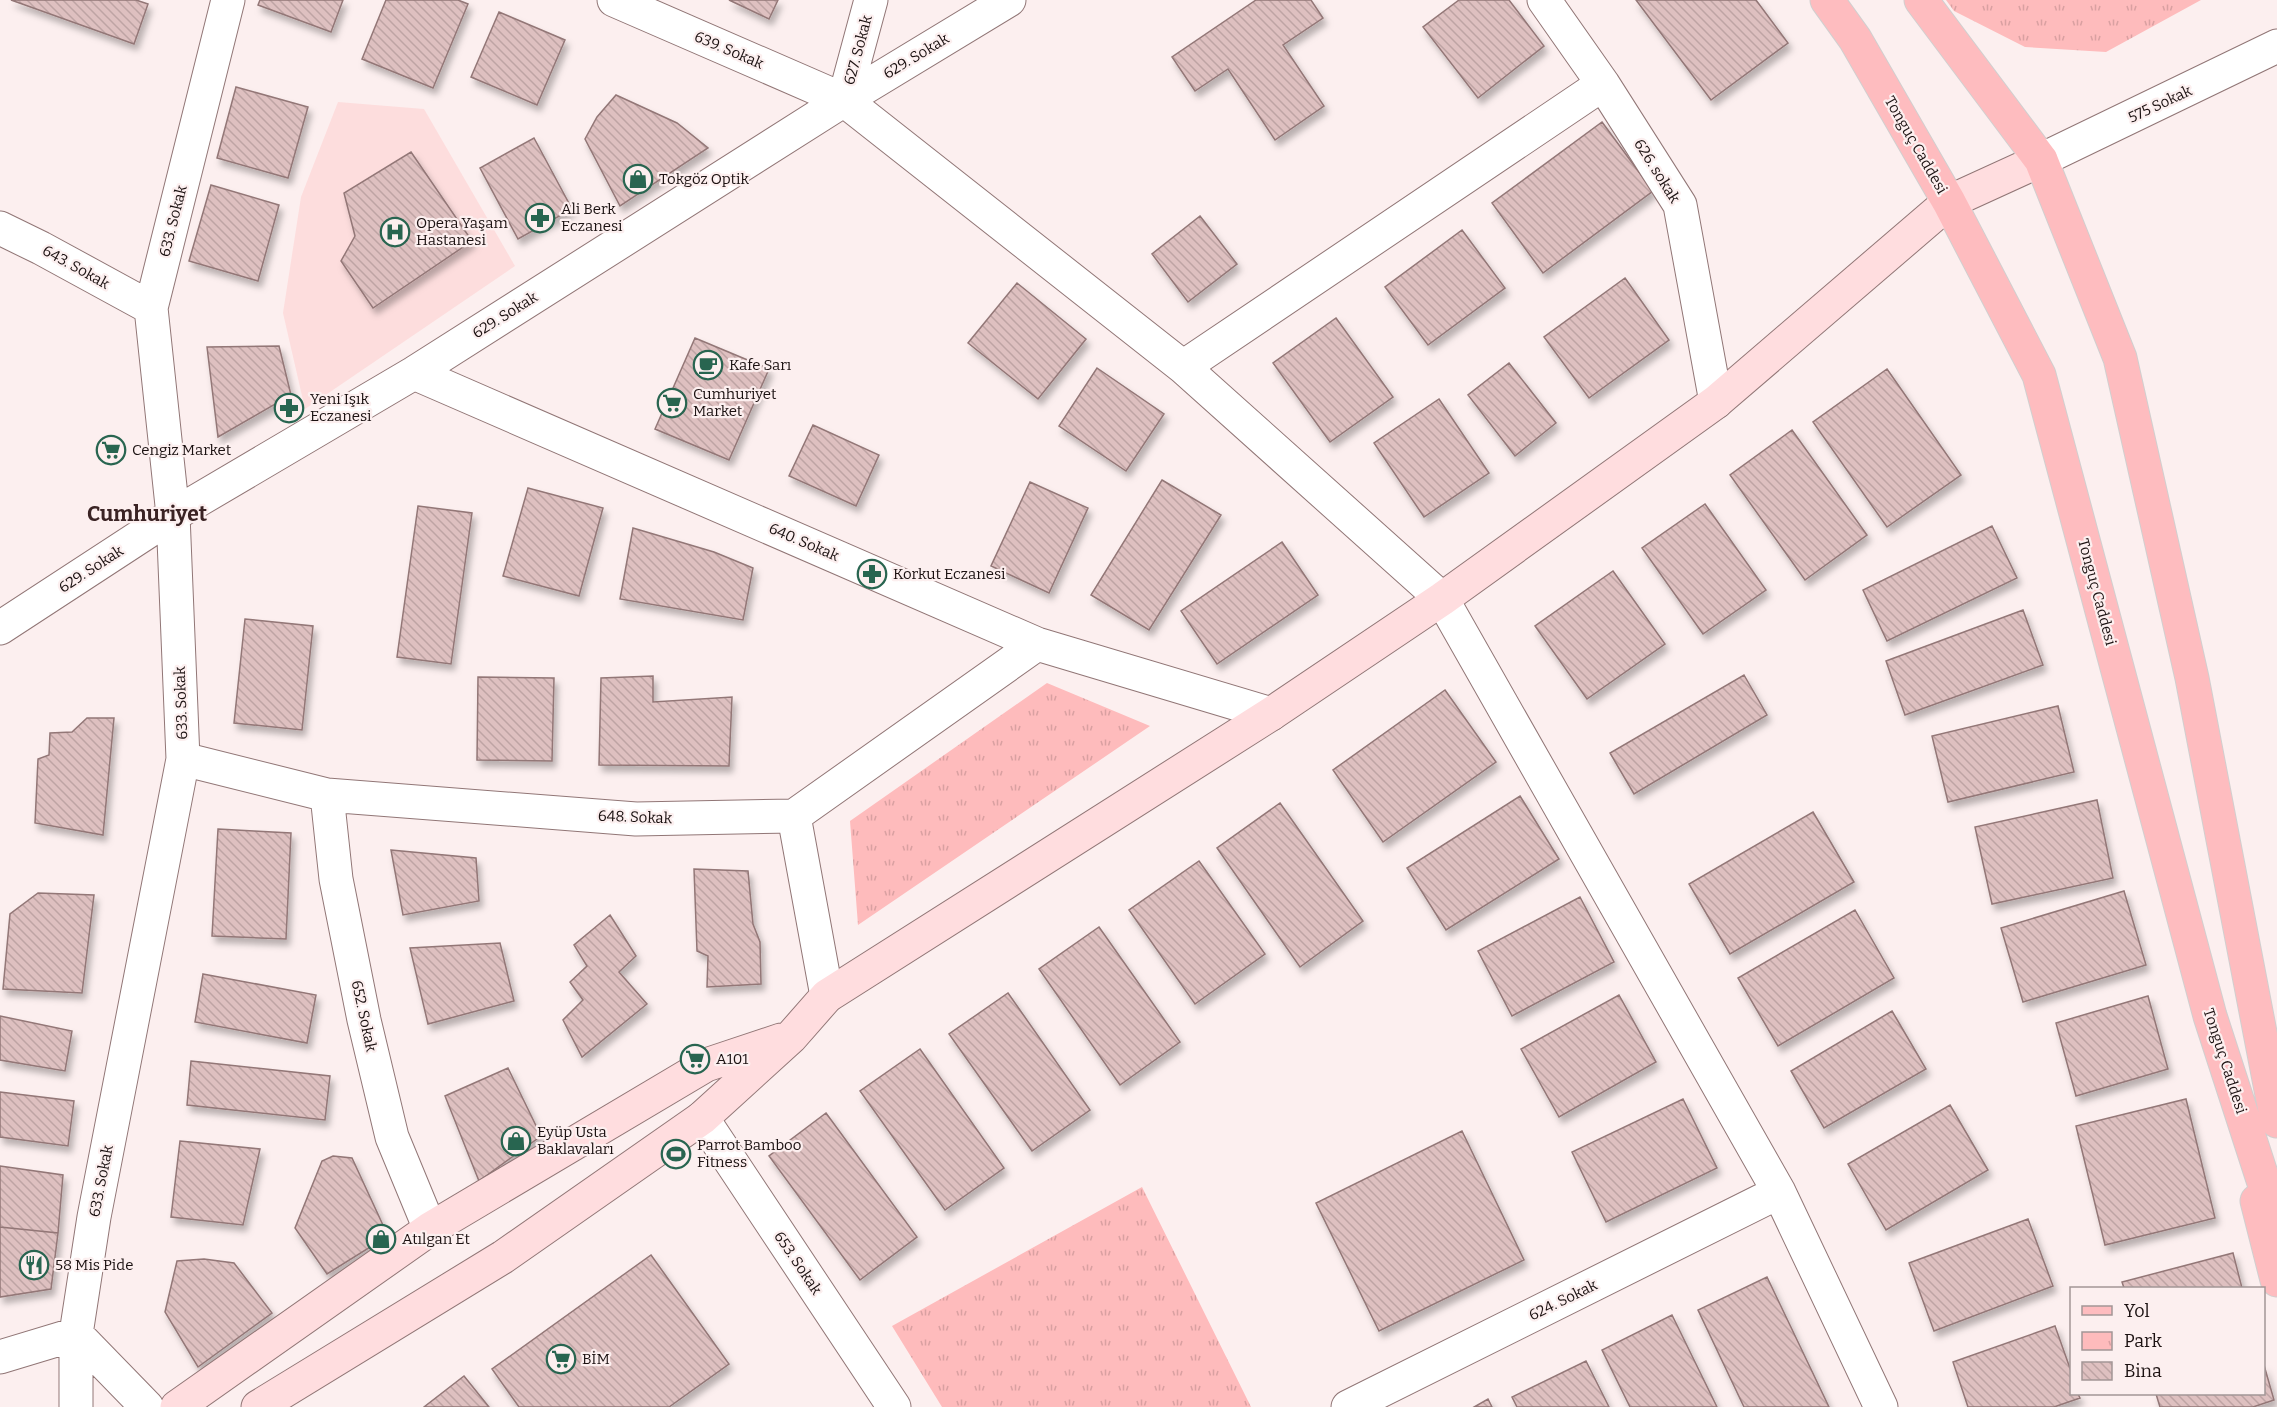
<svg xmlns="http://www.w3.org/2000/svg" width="2277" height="1407" viewBox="0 0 2277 1407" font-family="Bitter,serif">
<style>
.built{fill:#fddddd}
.park{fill:url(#park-tufts)}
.building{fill:url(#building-back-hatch);stroke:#937777;stroke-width:1.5;filter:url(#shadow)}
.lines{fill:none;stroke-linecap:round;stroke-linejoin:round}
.minor-casing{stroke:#917676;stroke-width:35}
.secondary-casing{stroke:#917676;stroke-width:35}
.primary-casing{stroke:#d1cfcf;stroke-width:35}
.minor{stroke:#fff;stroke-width:33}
.secondary{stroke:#ffdddf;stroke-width:33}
.primary{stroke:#febcbf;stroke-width:33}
.labels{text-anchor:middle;stroke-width:4.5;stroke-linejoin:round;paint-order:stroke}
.street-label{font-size:15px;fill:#1b1111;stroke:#fcefef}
.poi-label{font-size:15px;fill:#1b1111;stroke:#fcefef;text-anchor:start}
.district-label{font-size:21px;font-weight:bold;fill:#3a2324;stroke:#fcefef}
</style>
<defs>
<pattern id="park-tufts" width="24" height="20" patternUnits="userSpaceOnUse" patternTransform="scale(1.5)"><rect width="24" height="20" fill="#febbbc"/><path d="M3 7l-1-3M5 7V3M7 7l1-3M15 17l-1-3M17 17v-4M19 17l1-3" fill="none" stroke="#d9a0a1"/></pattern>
<pattern id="building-back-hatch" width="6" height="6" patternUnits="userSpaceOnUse" patternTransform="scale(1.5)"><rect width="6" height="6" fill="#dec0c0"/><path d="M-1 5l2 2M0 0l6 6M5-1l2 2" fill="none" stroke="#bea4a4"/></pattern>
<filter id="shadow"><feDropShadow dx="3.5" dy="6" stdDeviation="3" flood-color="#0004"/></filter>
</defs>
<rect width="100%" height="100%" fill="#fcefef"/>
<path class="built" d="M338,102L424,109L515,266L305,409L283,313L301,197Z"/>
<path class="park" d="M1946,0H2201L2106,52L2025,47L1954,11Z
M1047,683L1150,726L858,925L850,821Z
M1142,1187L1251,1407H942L892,1326Z"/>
<path class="building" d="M11,0H136L148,4L134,44Z
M260,0H343L331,32L258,5Z
M386,0H458L468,4L433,88L362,59Z
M729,0H778L769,19Z
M1256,0H1311L1323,18L1283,45L1324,106L1275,140L1228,69L1195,91L1172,57Z
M1459,0H1509L1544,46L1478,98L1423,27Z
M1636,0H1756L1788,43L1711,100Z
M499,12L565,40L537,105L471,77Z
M236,87L308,107L288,178L217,158Z
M616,95L677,123L708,148L620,206L585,139L597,117Z
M1602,122L1653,191L1543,273L1492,203Z
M534,138L572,209L518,239L480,168Z
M411,152L472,241L373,308L341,261L355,236L344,193Z
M211,185L279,205L258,281L189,261Z
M1200,216L1237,264L1188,302L1152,254Z
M1462,230L1505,288L1428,345L1385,287Z
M1625,278L1669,340L1589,398L1544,337Z
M1017,283L1086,339L1038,399L968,343Z
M1336,318L1393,397L1330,442L1273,363Z
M695,338L769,369L729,460L655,429Z
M279,346L291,395L218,437L207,347Z
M1509,363L1556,423L1515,456L1468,395Z
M1097,368L1164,414L1126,471L1059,426Z
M1887,369L1961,475L1887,527L1813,422Z
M1439,399L1489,473L1424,517L1374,443Z
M813,425L879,455L856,506L789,476Z
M1792,430L1867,535L1805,580L1730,475Z
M1162,480L1221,515L1149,630L1091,595Z
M1030,482L1088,508L1049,593L991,566Z
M528,488L603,508L579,596L503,576Z
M1705,504L1766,590L1703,634L1642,548Z
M418,506L472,513L451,664L397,657Z
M1992,526L2017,578L1887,641L1863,590Z
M633,528L714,552L753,568L743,620L620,599Z
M1282,542L1318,595L1217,664L1181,611Z
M1613,571L1665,644L1587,699L1535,626Z
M2023,610L2043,665L1905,715L1886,661Z
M245,619L313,626L302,730L234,723Z
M1744,675L1767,715L1634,794L1610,753Z
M653,676V702L732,697L729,766L599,765L601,678Z
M478,677L554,678L552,761L477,760Z
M1445,690L1496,762L1383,842L1333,770Z
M2058,706L2074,772L1948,802L1932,736Z
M87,718H114L103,835L35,823L38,759L49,755L50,733L72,732Z
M1520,796L1559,859L1446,930L1407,868Z
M2097,800L2113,878L1992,904L1975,827Z
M1280,803L1363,921L1300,967L1217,848Z
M1813,812L1854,882L1730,954L1689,884Z
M218,829L291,833L286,939L212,936Z
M391,850L476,858L479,901L403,915Z
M1199,861L1265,954L1195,1004L1129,910Z
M694,869L748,871L753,924L760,942L761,984L707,987L708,956L697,951Z
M2124,891L2146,965L2023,1002L2001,928Z
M38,893L94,895L82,993L3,989L10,914Z
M1580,897L1614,962L1512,1016L1478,951Z
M1855,910L1894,978L1778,1046L1738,978Z
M610,915L636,956L619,972L647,1004L582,1057L563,1020L583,1000L570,982L587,966L574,945Z
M1099,927L1180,1042L1120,1085L1039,969Z
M500,943L514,1001L428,1024L410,948Z
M203,974L316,995L307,1043L195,1022Z
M1008,993L1090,1110L1032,1151L949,1034Z
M1619,995L1656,1062L1559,1117L1521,1049Z
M2148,996L2168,1069L2076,1096L2056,1023Z
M1892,1011L1926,1069L1824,1128L1791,1071Z
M0,1016L72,1031L65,1071L0,1060Z
M920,1049L1004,1168L945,1210L860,1091Z
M191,1061L330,1076L325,1120L187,1105Z
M508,1068L541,1136L479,1181L445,1096Z
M0,1092L74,1101L68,1146L0,1137Z
M1683,1099L1717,1168L1606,1222L1572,1152Z
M2186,1099L2215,1218L2105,1245L2076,1126Z
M1950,1105L1988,1170L1886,1230L1848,1164Z
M826,1113L917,1237L860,1280L769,1156Z
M1462,1131L1524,1260L1379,1331L1316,1203Z
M180,1141L260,1149L243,1225L171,1217Z
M333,1156L352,1158L388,1236L327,1274L295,1228L322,1161Z
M0,1166L63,1175L58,1233L0,1227Z
M2028,1219L2053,1286L1934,1331L1909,1263Z
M0,1227L58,1233L51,1289L0,1297Z
M2233,1253L2242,1288H2124L2122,1282Z
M651,1255L729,1364L669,1407H519L492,1369Z
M204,1259L234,1263L272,1313L198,1367L165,1312L177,1261Z
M1767,1277L1829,1407H1744L1698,1310Z
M1672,1315L1717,1407H1630L1602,1350Z
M2055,1326L2072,1374V1394H2078L2080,1398L2054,1407H1968L1953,1362Z
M1586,1361L1609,1407H1517L1512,1397Z
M2264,1365L2274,1400L2253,1407H2160L2156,1394H2264Z
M464,1376L489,1407H424Z
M1488,1399L1492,1407H1474Z"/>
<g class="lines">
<g class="minor-casing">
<path id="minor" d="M614,0L844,100L1183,367L1442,599L1779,1192L1881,1407
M1544,0L1603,84L1680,205L1716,402
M844,100L871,0
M2041,160L2277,46
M0,228L41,248L151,308
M1183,367L1603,84
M414,373L1037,644L1271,714
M0,628L173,515L414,373L844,100L1009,0
M183,759L327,795L636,819L794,816L1037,644
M327,795L336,879L364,1020L392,1137L430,1229
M794,816L827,996
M702,1118L894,1407
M0,1357L76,1334L147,1407
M76,1407V1334L94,1217L183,759L173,515L151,308L228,0
M1348,1407L1779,1192"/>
</g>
<g class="secondary-casing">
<path id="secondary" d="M177,1407L430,1229L706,1065L781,1040
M258,1407L503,1257L702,1118L791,1037L827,996L1271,714L1442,599L1716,402L1949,202L2041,160"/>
</g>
<g class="primary-casing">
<path id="primary" d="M1827,0L1855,39L1949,202L2039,375L2210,1016L2277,1223
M1921,0L2041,160L2120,358L2192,678L2277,1121
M2257,1201L2277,1280"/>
</g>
<use href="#minor" class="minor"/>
<use href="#secondary" class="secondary"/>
<use href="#primary" class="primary"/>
</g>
<defs>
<g id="shop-ring" transform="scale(1.5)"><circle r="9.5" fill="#fcefef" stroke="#286550" stroke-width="1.5"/><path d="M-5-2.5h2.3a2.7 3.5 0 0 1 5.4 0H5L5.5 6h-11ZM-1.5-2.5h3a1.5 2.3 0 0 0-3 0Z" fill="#286550"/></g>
<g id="pharmacy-ring" transform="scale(1.5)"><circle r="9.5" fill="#fcefef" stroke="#286550" stroke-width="1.5"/><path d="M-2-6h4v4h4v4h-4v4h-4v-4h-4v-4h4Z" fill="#286550"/></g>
<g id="hospital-ring" transform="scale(1.5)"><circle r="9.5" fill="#fcefef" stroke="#286550" stroke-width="1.5"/><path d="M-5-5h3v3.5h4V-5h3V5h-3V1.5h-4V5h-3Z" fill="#286550"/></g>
<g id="cafe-ring" transform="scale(1.5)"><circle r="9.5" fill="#fcefef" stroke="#286550" stroke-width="1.5"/><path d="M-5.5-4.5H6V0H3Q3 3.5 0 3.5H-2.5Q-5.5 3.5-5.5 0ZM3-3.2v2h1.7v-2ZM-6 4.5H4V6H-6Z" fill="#286550"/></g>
<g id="supermarket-ring" transform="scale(1.5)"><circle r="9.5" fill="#fcefef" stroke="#286550" stroke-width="1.5"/><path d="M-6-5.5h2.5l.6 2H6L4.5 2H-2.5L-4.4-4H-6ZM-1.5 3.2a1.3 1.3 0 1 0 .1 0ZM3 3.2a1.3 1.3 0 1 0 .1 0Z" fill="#286550"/></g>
<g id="stadium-ring" transform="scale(1.5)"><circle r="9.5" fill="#fcefef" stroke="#286550" stroke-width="1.5"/><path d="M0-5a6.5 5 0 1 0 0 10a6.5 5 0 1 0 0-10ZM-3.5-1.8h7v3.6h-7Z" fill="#286550"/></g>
<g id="restaurant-ring" transform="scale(1.5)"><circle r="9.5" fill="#fcefef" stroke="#286550" stroke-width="1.5"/><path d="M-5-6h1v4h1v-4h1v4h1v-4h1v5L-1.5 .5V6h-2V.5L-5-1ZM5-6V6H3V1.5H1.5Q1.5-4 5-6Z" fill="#286550"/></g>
</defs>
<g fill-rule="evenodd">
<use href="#shop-ring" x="638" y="179"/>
<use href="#pharmacy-ring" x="540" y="218"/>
<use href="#hospital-ring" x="395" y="232"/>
<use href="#cafe-ring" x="708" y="365"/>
<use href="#supermarket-ring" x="672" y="403"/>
<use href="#pharmacy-ring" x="289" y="408"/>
<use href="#supermarket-ring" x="111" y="450"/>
<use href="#pharmacy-ring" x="872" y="574"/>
<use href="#supermarket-ring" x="695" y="1059"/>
<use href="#shop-ring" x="516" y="1141"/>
<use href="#stadium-ring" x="676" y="1154"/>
<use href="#shop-ring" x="381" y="1239"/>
<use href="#restaurant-ring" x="34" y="1265"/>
<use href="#supermarket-ring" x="561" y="1359"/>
</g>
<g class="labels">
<g class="street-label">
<text transform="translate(729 50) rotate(23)" y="5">639. Sokak</text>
<text transform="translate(858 50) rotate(-75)" y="5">627. Sokak</text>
<text transform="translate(916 56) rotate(-31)" y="5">629. Sokak</text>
<text transform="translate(2160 104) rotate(-25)" y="5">575 Sokak</text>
<text transform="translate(1916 145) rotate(60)" y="5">Tonguç Caddesi</text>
<text transform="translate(1657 171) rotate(58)" y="5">626. sokak</text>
<text transform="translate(173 221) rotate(-76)" y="5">633. Sokak</text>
<text transform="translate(76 267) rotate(29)" y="5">643. Sokak</text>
<text transform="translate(505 315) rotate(-32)" y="5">629. Sokak</text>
<text transform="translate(804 542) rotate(23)" y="5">640. Sokak</text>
<text transform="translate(91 569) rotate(-33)" y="5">629. Sokak</text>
<text transform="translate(2097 592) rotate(75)" y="5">Tonguç Caddesi</text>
<text transform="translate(181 703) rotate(-92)" y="5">633. Sokak</text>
<text transform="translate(635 817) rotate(2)" y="5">648. Sokak</text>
<text transform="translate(364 1016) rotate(78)" y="5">652. Sokak</text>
<text transform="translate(2225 1061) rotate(72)" y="5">Tonguç Caddesi</text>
<text transform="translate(101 1181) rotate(-79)" y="5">633. Sokak</text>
<text transform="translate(798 1263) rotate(56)" y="5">653. Sokak</text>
<text transform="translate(1563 1300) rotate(-26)" y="5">624. Sokak</text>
</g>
<g class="poi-label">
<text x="659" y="184">Tokgöz Optik</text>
<text x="561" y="214">Ali Berk<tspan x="561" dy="17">Eczanesi</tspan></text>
<text x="416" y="228">Opera Yaşam<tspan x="416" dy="17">Hastanesi</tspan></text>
<text x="729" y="370">Kafe Sarı</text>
<text x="693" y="399">Cumhuriyet<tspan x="693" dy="17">Market</tspan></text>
<text x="310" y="404">Yeni Işık<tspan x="310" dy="17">Eczanesi</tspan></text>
<text x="132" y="455">Cengiz Market</text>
<text x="893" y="579">Korkut Eczanesi</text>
<text x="716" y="1064">A101</text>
<text x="537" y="1137">Eyüp Usta<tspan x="537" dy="17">Baklavaları</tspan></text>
<text x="697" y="1150">Parrot Bamboo<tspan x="697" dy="17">Fitness</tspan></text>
<text x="402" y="1244">Atılgan Et</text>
<text x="55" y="1270">58 Mis Pide</text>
<text x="582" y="1364">BİM</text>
</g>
<g class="district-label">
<text x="147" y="521">Cumhuriyet</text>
</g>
</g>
<rect x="2070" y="1287" width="195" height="108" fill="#fcefef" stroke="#a29696" stroke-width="1.5"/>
<rect x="2082" y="1306" width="30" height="9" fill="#febcbf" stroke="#a29696" stroke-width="1.5"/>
<text x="2124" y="1317" font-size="18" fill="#1b1111">Yol</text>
<rect x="2082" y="1332" width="30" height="18" fill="url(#park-tufts)" stroke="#a29696" stroke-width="1.5"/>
<text x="2124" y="1347" font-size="18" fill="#1b1111">Park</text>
<rect x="2082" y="1362" width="30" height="18" fill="url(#building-back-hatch)" stroke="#a29696" stroke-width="1.5"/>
<text x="2124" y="1377" font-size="18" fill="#1b1111">Bina</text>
</svg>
